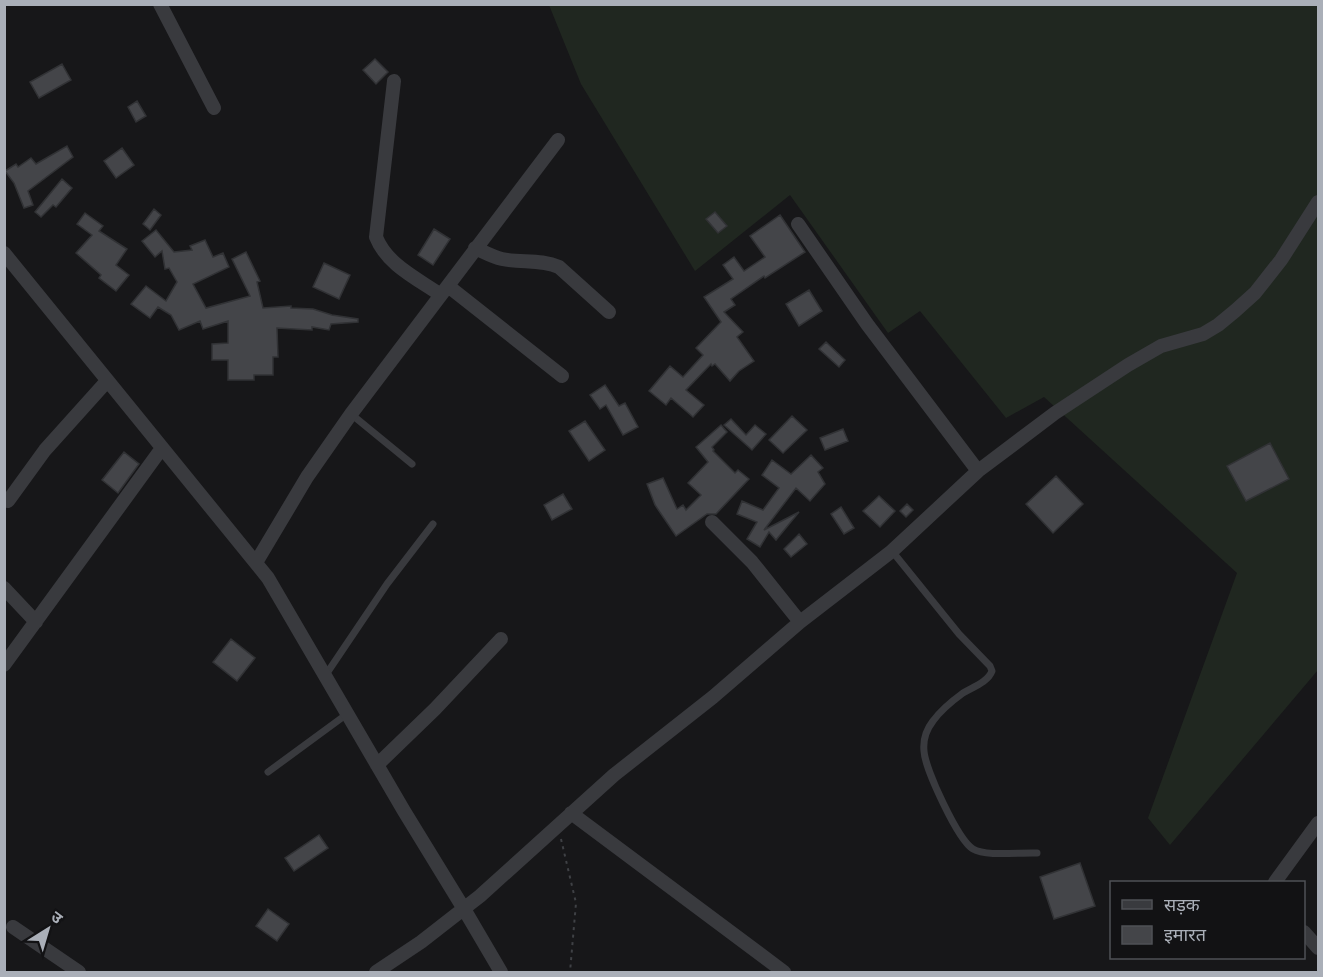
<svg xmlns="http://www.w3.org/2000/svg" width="1323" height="977" viewBox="0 0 1323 977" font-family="Signika,'Noto Sans Devanagari',sans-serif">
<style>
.grass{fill:#202720}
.building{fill:#444549;stroke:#313235;stroke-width:1.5}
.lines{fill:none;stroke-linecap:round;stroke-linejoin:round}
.path{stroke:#3f4145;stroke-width:2;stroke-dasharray:3 4.5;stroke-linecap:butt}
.service{stroke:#393a3e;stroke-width:7}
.minor{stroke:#393a3e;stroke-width:14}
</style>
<rect width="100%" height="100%" fill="#171719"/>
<path class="grass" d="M549,5H1318V670L1170,845L1148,818L1237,573L1044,397L1006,418L920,311L888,333L790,195L695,271L581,84Z"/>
<path class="building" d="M375,59L388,72L376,84L363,70Z
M62,64L71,80L39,98L30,82Z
M137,101L146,116L136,122L128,107Z
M67,146L73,157L28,191L33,205L24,208L14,183L5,171L16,164L18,167L31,158L36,164Z
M122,148L134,165L116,178L104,161Z
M62,179L72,188L56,207L53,205L41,217L35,212Z
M154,209L161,215L150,230L143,224Z
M715,212L727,226L718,233L706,219Z
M85,213L103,226L99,231L127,249L116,265L129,275L116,291L99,278L101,275L76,253L92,235L77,224Z
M780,215L805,252L765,278L764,276L731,299L735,305L724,312L743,332L737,337L754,361L739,371L730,381L715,364L712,366L711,364L686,390L704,405L693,417L671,398L666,405L649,391L670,366L683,377L703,355L696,348L721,322L704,297L733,279L723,265L734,257L744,271L765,257L750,236Z
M434,229L450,239L433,265L418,255Z
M156,230L174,252L192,250L190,246L205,240L213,257L223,253L229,267L193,284L206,308L250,296L232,259L246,252L260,281L257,282L263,308L291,306V308L313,309L332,315L358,319V322L331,324L329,330L312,327V330L277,328L278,357H273V375H254V380H228V360H212V344L228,343V321L203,329L200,321L179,330L171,315L158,307L150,318L131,304L146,286L166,301L177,282L169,268L165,269L162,251L155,257L142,241Z
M324,263L350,275L339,299L313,287Z
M809,290L822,311L799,326L786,304Z
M826,342L845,360L839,367L819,349Z
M605,385L619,406L625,403L638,427L623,435L606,405L600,409L590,395Z
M792,416L807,430L783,453L769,440Z
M731,419L746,435L755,425L766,434L752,450L724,425Z
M585,421L605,450L589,461L569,431Z
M721,425L727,432L712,447L714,450L713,451L735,473L738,470L749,479L716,514H707L676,536L655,505L647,484L663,478L677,509L683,505L686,510L701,495L688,483L708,462L696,447Z
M843,429L848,441L825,450L820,438Z
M1270,443L1289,479L1246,501L1227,466Z
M124,452L139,464L118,493L102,480Z
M811,455L823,468L818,472L825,484L810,501L796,488L764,530L799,512L776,540L769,532L760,547L747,539L757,522L737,514L742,501L763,510L779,488L762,475L772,460L791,474Z
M1056,476L1083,504L1053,533L1026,504Z
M563,494L572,509L552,520L544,505Z
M879,496L895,511L880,527L863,511Z
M907,504L913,510L906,517L900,511Z
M841,507L854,528L844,534L831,514Z
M799,534L807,544L791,557L784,549Z
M231,639L255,658L237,681L213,662Z
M319,835L328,848L294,871L285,858Z
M1080,863L1095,906L1054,919L1040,877Z
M268,909L289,924L277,941L256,926Z"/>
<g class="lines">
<path class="path" d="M561,839L576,903L570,972"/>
<path class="service" d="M351,414L412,464
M892,551L959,634L990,666L992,671C988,682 973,687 963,693C952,701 941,710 933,721C926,730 923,741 924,751C925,769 958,840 973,849C986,857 1021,852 1037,853
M325,676L387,584L433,524
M268,772L347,714"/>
<path class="minor" d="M160,4L214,108
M394,81L376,237C387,265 418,279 441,295
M798,224L867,324L978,471
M475,248C484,252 493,257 502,259C522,263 541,259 559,267L609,312
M4,253L268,578L404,811L464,909L501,972
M448,286L562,376
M8,501L45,450L107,381
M712,522L752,562L800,622
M257,561L307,477L351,414L558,140
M4,588L36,622
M4,665L162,448
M377,765L435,709L501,639
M571,813L784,972
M1275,882L1318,823
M13,927L79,972
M1304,932L1318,948
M376,972L421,942L480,896L614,775L713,697L800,622L892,551L978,471L1055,413L1128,365L1161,346L1203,334L1218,325L1235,311L1255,293L1281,260L1318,202"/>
</g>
<rect width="1323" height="977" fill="none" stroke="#aaafb8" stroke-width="12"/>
<rect x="1110" y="881" width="195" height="78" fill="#121214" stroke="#4f5156" stroke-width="1.5"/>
<rect x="1122" y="900" width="30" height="9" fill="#393a3e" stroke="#4f5156" stroke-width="1.5"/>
<text x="1164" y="911" font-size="18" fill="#aaafb8">सड़क</text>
<rect x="1122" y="926" width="30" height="18" fill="#444549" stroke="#4f5156" stroke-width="1.5"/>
<text x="1164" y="941" font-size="18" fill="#aaafb8">इमारत</text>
<g transform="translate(48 929) rotate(37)" stroke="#121214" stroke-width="4.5" paint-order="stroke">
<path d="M0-4.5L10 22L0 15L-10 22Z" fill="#aaafb8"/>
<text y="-9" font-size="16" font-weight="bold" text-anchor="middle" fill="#aaafb8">उ</text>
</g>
</svg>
